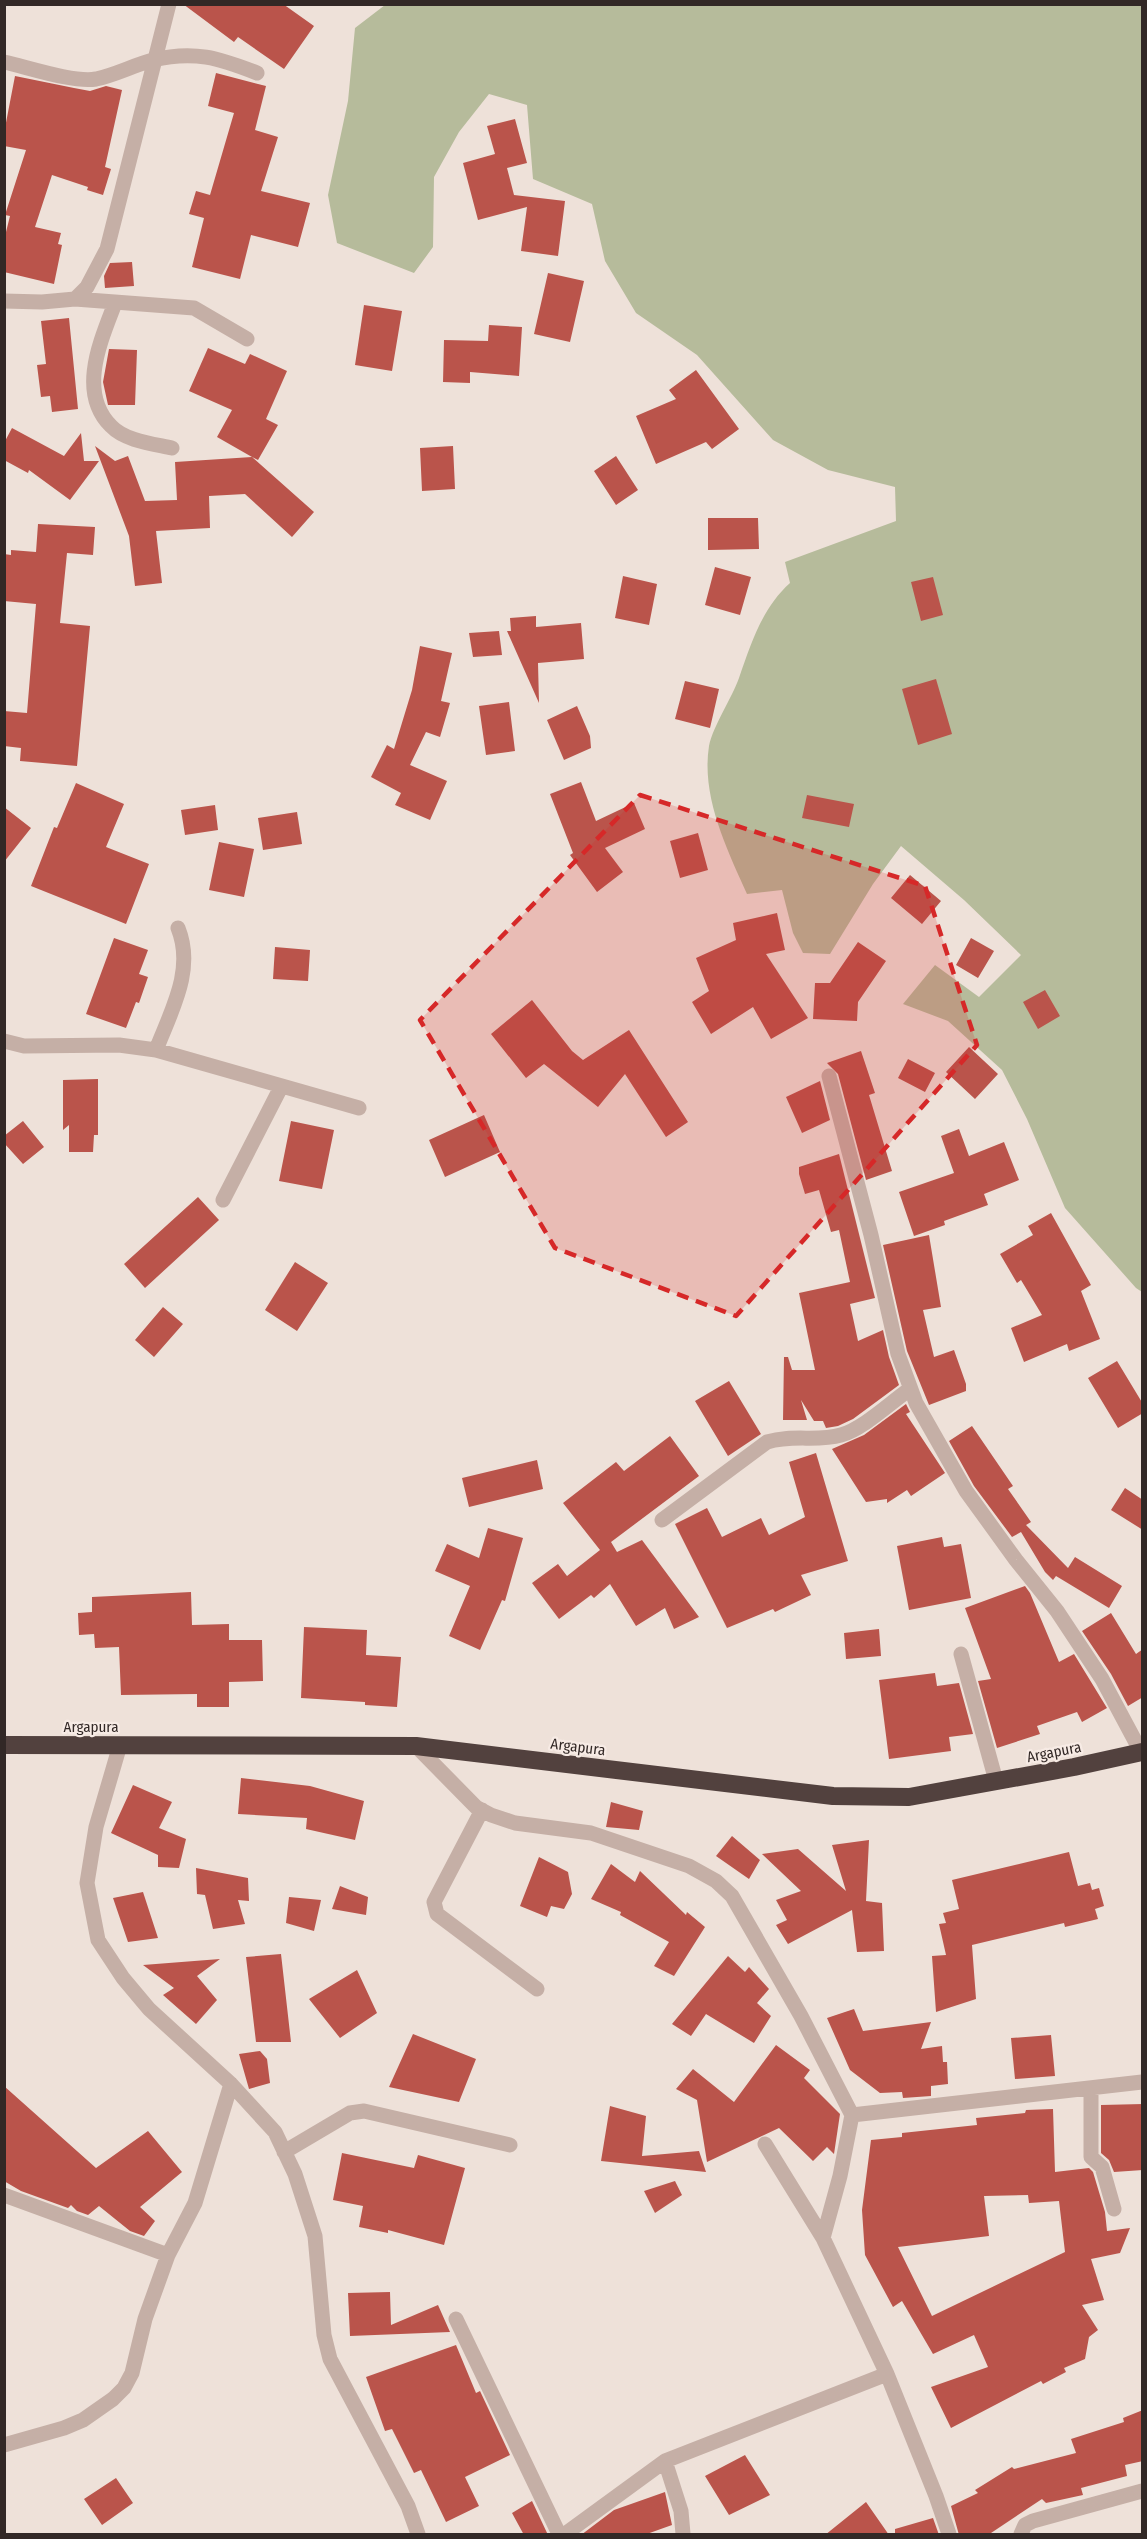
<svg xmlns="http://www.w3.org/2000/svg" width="1147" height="2539" viewBox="0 0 1147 2539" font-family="'Fira Sans Condensed',sans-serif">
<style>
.green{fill:#b6bb9b}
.building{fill:#ba544b;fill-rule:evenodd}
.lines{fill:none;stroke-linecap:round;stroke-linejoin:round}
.street{stroke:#c5afa6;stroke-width:15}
.highway{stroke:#52413e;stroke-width:18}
.marked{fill:#d62828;fill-opacity:0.2;stroke:#d62828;stroke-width:4.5;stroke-dasharray:12 8;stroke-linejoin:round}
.labels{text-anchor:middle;stroke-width:4.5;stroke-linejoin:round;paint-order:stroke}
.street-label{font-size:15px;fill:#322826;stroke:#f7ebe5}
</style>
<rect width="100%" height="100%" fill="#eee1d9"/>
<path class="green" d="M385,5H1142V1292L1136,1288L1065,1208L1027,1119L1002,1070L948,1021L903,1004L935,965L979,997L1021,955L964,900L901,846L873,884L830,954L803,953L793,933L782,890L747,894C727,849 701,797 709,746C713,726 732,698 739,678C751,644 762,608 790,583L785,562L896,521L895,487L828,470L773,440L697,355L636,313L605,261L592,204L533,179L527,105L489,94L459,132L434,177L433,247L414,273L337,243L328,195L348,101L355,28Z"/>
<path class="building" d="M183,4H283L314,26L284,69L238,37L234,42Z
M216,73L266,86L255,130L278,137L261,191L310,203L298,247L251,235L240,279L192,267L204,218L189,214L196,191L210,195L234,113L208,106Z
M15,76L74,88L90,91L106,86L122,90L105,167L111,169L103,195L87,190L88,187L52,175L35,227L61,233L58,244L62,245L54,284L4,272V240L10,216L5,215L26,150L4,146V133Z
M515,119L527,163L507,168L514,195L565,201L558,256L521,251L527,207L478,220L463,163L495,154L487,126Z
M132,262L134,286L105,288L104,276L110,263Z
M548,273L584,281L570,342L534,334Z
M364,305L402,311L392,371L355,365Z
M69,318L78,409L52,412L50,396L41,397L37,365L46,364L41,321Z
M489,325L522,327L519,376L470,372V383L443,382L444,340L488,341Z
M208,348L245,364L250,354L287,371L266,419L278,425L258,460L252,457L314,512L292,537L245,494L209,496L210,528L156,531L162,583L135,586L129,536L95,446L115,461L128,456L145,501L177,500L175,462L252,457L217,437L232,410L189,391Z
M109,349L137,350L135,405H108L103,382Z
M696,370L739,429L712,449L706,442L656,464L636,416L676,399L669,390Z
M12,428L64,456L81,433L84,461H99L70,500L29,470L28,473L4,460V443Z
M453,446L455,489L422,491L420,448Z
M616,456L638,490L616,505L594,471Z
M708,518H758L759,549L708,550Z
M38,524L95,527L93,555L67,553L60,623L90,626L77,766L20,761L21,748L4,746V711L27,713L36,604L4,601V554L11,555V550L36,552Z
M715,567L751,577L740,615L705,605Z
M623,576L657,584L649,625L615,618Z
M933,577L943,615L921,621L911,582Z
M536,616V627L581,623L584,659L538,663L539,703L507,631H511L510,618Z
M499,631L502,655L473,657L469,633Z
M420,646L452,653L441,701L450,703L440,737L426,732L410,765L447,781L430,820L395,805L401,793L371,777L387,745L394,749L412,690Z
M936,679L952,734L918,745L902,689Z
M685,681L719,689L710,728L675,719Z
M509,702L515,751L486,755L479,706Z
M577,706L590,736L591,748L564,760L547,720Z
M581,782L596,821L634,803L645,829L605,848L623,872L597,892L570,855L573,853L550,794Z
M76,783L124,804L106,847L149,864L126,924L31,886L54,827L57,828Z
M807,795L854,804L849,827L802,818Z
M215,805L218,830L185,835L181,810Z
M4,807L31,828L4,862Z
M297,812L302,844L263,850L258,818Z
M698,833L708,870L680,878L670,841Z
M219,842L254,849L244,897L209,890Z
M910,875L941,901L922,924L891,898Z
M777,913L785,950L766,954L808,1018L771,1039L753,1007L711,1034L692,1002L709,991L696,958L736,940L733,923Z
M114,938L148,950L139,974L148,977L139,1003L136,1002L126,1028L86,1014Z
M971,938L994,951L978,978L956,965Z
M858,942L886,961L858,1002L857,1021L813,1019L815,983H830Z
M275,947L310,950L308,981L273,979Z
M1045,990L1060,1016L1038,1029L1023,1002Z
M532,1000L572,1051L583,1060L629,1030L688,1122L666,1137L625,1074L598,1107L544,1064L526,1078L491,1034Z
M969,1047L998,1074L975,1099L946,1072Z
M861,1051L875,1093L869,1095L892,1171L866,1180L838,1074L827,1063Z
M908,1059L935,1073L925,1092L898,1078Z
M98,1079V1135H94L93,1152H69V1125L63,1130V1080Z
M820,1081L830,1120L802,1133L786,1097Z
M484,1115L500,1152L445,1177L429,1140Z
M23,1121L44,1147L23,1164L4,1143V1136Z
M291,1121L334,1130L322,1189L279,1181Z
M959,1129L969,1156L1004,1142L1019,1180L984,1194L988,1205L944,1221L945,1225L914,1236L899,1192L954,1173L941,1136Z
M839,1154L875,1298L850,1304L858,1341L883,1330L889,1357L899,1385L853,1419L838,1426L826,1428L823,1421H814L801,1400L807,1420H783L784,1357H788L792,1370H815L799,1293L850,1282L839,1230L831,1232L819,1190L805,1194L799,1174V1167Z
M198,1197L219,1220L145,1288L124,1264Z
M1051,1213L1091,1285L1081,1291L1100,1339L1069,1351L1067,1344L1024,1362L1011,1328L1042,1315L1021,1280L1017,1283L1000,1254L1033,1235L1028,1226Z
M929,1235L941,1307L923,1310L934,1357L954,1350L966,1384V1391L929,1405L907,1351L883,1245Z
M295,1262L328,1283L297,1331L265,1310Z
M163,1307L183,1324L154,1357L135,1340Z
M1117,1361L1143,1404V1413L1118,1428L1088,1378Z
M729,1381L761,1434L728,1456L695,1401Z
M906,1404L910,1412L906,1414L945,1473L911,1496L907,1490L887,1503V1499L866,1502L832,1449L864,1435Z
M972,1426L1013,1486L1008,1489L1031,1522L1026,1525L1068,1568L1075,1557L1122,1586L1109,1608L1056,1576L1053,1580L1045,1572L1021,1532L1012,1537L974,1486L949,1441Z
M670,1436L699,1476L611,1542L617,1552L642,1540L699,1617L674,1629L665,1608L636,1626L610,1584L594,1598L591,1595L559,1619L532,1583L558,1564L567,1576L600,1550L563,1503L616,1462L624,1471Z
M816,1453L848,1561L801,1575L811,1595L775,1612L773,1609L727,1628L675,1524L707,1508L722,1537L761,1518L769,1535L805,1517L789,1462Z
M537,1460L543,1489L469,1507L462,1478Z
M1125,1488L1143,1500V1530L1111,1510Z
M488,1528L523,1538L505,1601L502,1600L480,1650L449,1636L470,1586L435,1571L447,1544L479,1558Z
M942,1537L944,1547L961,1544L971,1598L909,1610L897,1546Z
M1025,1586L1030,1593L1059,1662L1074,1654L1107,1708L1082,1722L1077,1712L1037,1726L1040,1734L997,1748L978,1681L991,1679L965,1608Z
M191,1592L192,1625L229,1624V1640H262L263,1681L229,1682V1707H197V1694L121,1695L119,1647L95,1648L94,1634L79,1635L78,1613L92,1612V1597Z
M1111,1613L1136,1654L1143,1649V1697L1128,1706L1111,1674L1082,1631Z
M304,1627L367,1630L366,1655L401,1657L397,1707L365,1705V1702L301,1698Z
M879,1629L881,1656L846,1659L844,1633Z
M935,1673L937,1686L959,1683L973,1734L949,1737L951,1751L889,1759L879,1680Z
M241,1778L310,1786L364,1801L355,1840L306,1829L307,1818L238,1814Z
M133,1785L172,1802L159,1828L186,1839L179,1868L158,1867V1855L111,1833Z
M611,1802L643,1811L639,1830L606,1827Z
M732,1836L760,1860L749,1879L716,1856Z
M869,1840L866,1901L882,1903L884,1951L857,1952L852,1910L788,1944L776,1925L787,1920L776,1900L801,1891L762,1854L798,1849L846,1891L832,1845Z
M1069,1852L1078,1886L1090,1883L1092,1890L1099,1888L1104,1906L1095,1909L1098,1919L1065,1927L1064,1923L972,1945L976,1999L936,2012L932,1956L946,1955L939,1924L946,1923L943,1913L959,1909L952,1880Z
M539,1857L568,1872L572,1894L564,1909L551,1906L547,1917L520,1906Z
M611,1864L635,1882L640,1871L686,1915L687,1912L705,1927L674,1976L654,1966L669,1942L620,1915L621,1912L591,1899Z
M196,1868L248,1878L249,1901L238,1900L245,1924L213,1929L205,1895L197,1894Z
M340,1886L368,1897L366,1915L332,1909Z
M143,1892L158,1938L128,1942L113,1898Z
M289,1897L321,1900L314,1931L286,1923Z
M281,1954L291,2042H256L246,1957Z
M728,1956L745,1972L749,1967L769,1989L757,2003L771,2016L754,2043L706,2014L691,2036L672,2024Z
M220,1959L197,1976L217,2000L196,2024L163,1995L174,1988L143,1965Z
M357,1970L377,2013L340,2038L309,1999Z
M854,2009L863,2031L931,2022L921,2049L942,2046L943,2062H947L948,2084L931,2086V2096L903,2098L902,2092L880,2093L850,2070L827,2018Z
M413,2034L476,2059L459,2102L389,2087Z
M1051,2035L1055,2076L1015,2079L1011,2038Z
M776,2045L810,2070L804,2078L840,2114L834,2154L827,2147L813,2161L779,2128L707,2162L697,2100L676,2089L693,2069L734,2102Z
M260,2051L267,2059L270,2083L249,2089L239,2054Z
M4,2086L96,2168L148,2131L182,2172L140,2207L155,2221L144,2236L130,2231L99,2206L88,2215L77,2211L71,2205L68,2208L21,2191L4,2181Z
M1143,2104V2170L1114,2172L1109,2160L1101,2153V2105Z
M610,2106L646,2116L642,2156L699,2151L706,2172L601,2161Z
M1053,2109L1055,2172L1089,2168L1093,2172L1105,2212L1107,2231L1130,2228L1120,2253L1091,2259L1104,2300L1082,2305L1098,2330L1089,2337L1085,2359L1064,2368L1066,2372L1043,2384L1041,2381L951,2428L931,2387L988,2367L974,2335L933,2354L902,2301L893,2307L865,2255L862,2210L871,2140L902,2137V2133L977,2125L976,2118L1025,2113L1026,2110ZM1028,2195L1029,2203L1059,2201L1065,2252L932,2316L898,2247L989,2236L984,2196Z
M342,2153L414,2168L418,2155L465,2168L444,2245L388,2230V2233L359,2227L363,2206L333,2200Z
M675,2181L682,2195L655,2213L644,2191Z
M390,2292L391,2325L438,2305L450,2332L350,2336L348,2293Z
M456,2345L476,2393L480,2391L510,2455L465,2477L479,2506L446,2522L421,2470L414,2473L392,2429L385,2431L366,2377Z
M1143,2410V2461L1125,2465L1127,2476L1081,2488L1083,2495L1046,2503L1042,2499L988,2535H959L951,2506L978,2493L975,2490L1012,2467L1014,2469L1076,2453L1071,2439L1124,2422L1123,2418Z
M745,2455L770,2495L729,2515L705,2476Z
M116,2478L133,2503L102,2525L84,2499Z
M665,2492L672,2525L644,2535H581L614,2510Z
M532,2501L548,2535H524L512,2513Z
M866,2502L889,2535H825Z
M933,2518L939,2535H895V2529Z"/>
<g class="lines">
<path class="street" d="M4,62C27,67 74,83 96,79C115,75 134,65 153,60C194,50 219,58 257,73
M75,299L194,308L247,339
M4,301L42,302L75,299L87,287L107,249L169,4
M115,303C101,340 77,392 111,426C125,441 154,444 172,448
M4,1041L24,1046L119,1045L156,1050L359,1108
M156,1050C171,1011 195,970 178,928
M829,1076L871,1235L898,1354L916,1403L966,1491L1016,1560L1057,1611L1102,1679L1141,1752
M223,1200L281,1087
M662,1520L767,1442C793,1434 817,1442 841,1435C863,1429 891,1402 910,1389
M961,1654L996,1781
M120,1745L96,1827L87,1883L98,1940L123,1978L149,2009L231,2084L275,2132L295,2174L315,2236L324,2335L330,2359L408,2506L418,2534
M416,1746L476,1807L491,1815L515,1823L591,1833L689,1866L716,1881L732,1896L801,2016L852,2115L840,2176L823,2238
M482,1810L434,1902L437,1914L537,1989
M1091,2088V2157L1102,2167L1114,2209
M852,2115L1142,2082
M765,2144L823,2238L887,2374L936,2496L949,2534
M284,2152L350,2113L364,2111L510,2145
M4,2195L168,2255
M456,2319L559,2534
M4,2445L64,2428L83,2420L113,2399L124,2388L132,2373L145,2319L168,2255L195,2203L231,2084
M665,2461L681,2511L683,2534
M565,2534L665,2461L887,2374
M1021,2534L1025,2525L1033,2521L1142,2491"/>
<path class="highway" d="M4,1745L416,1746L833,1796L909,1797L1074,1767L1142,1752"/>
</g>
<path class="marked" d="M640,795L925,886L977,1045L736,1316L555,1248L420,1020Z"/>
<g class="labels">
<g class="street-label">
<text x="91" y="1732">Argapura</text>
<text transform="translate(578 1747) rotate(7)" y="5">Argapura</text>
<text transform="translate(1054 1752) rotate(-11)" y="5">Argapura</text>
</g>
</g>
<rect width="1147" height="2539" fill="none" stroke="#322826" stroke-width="12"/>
</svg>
